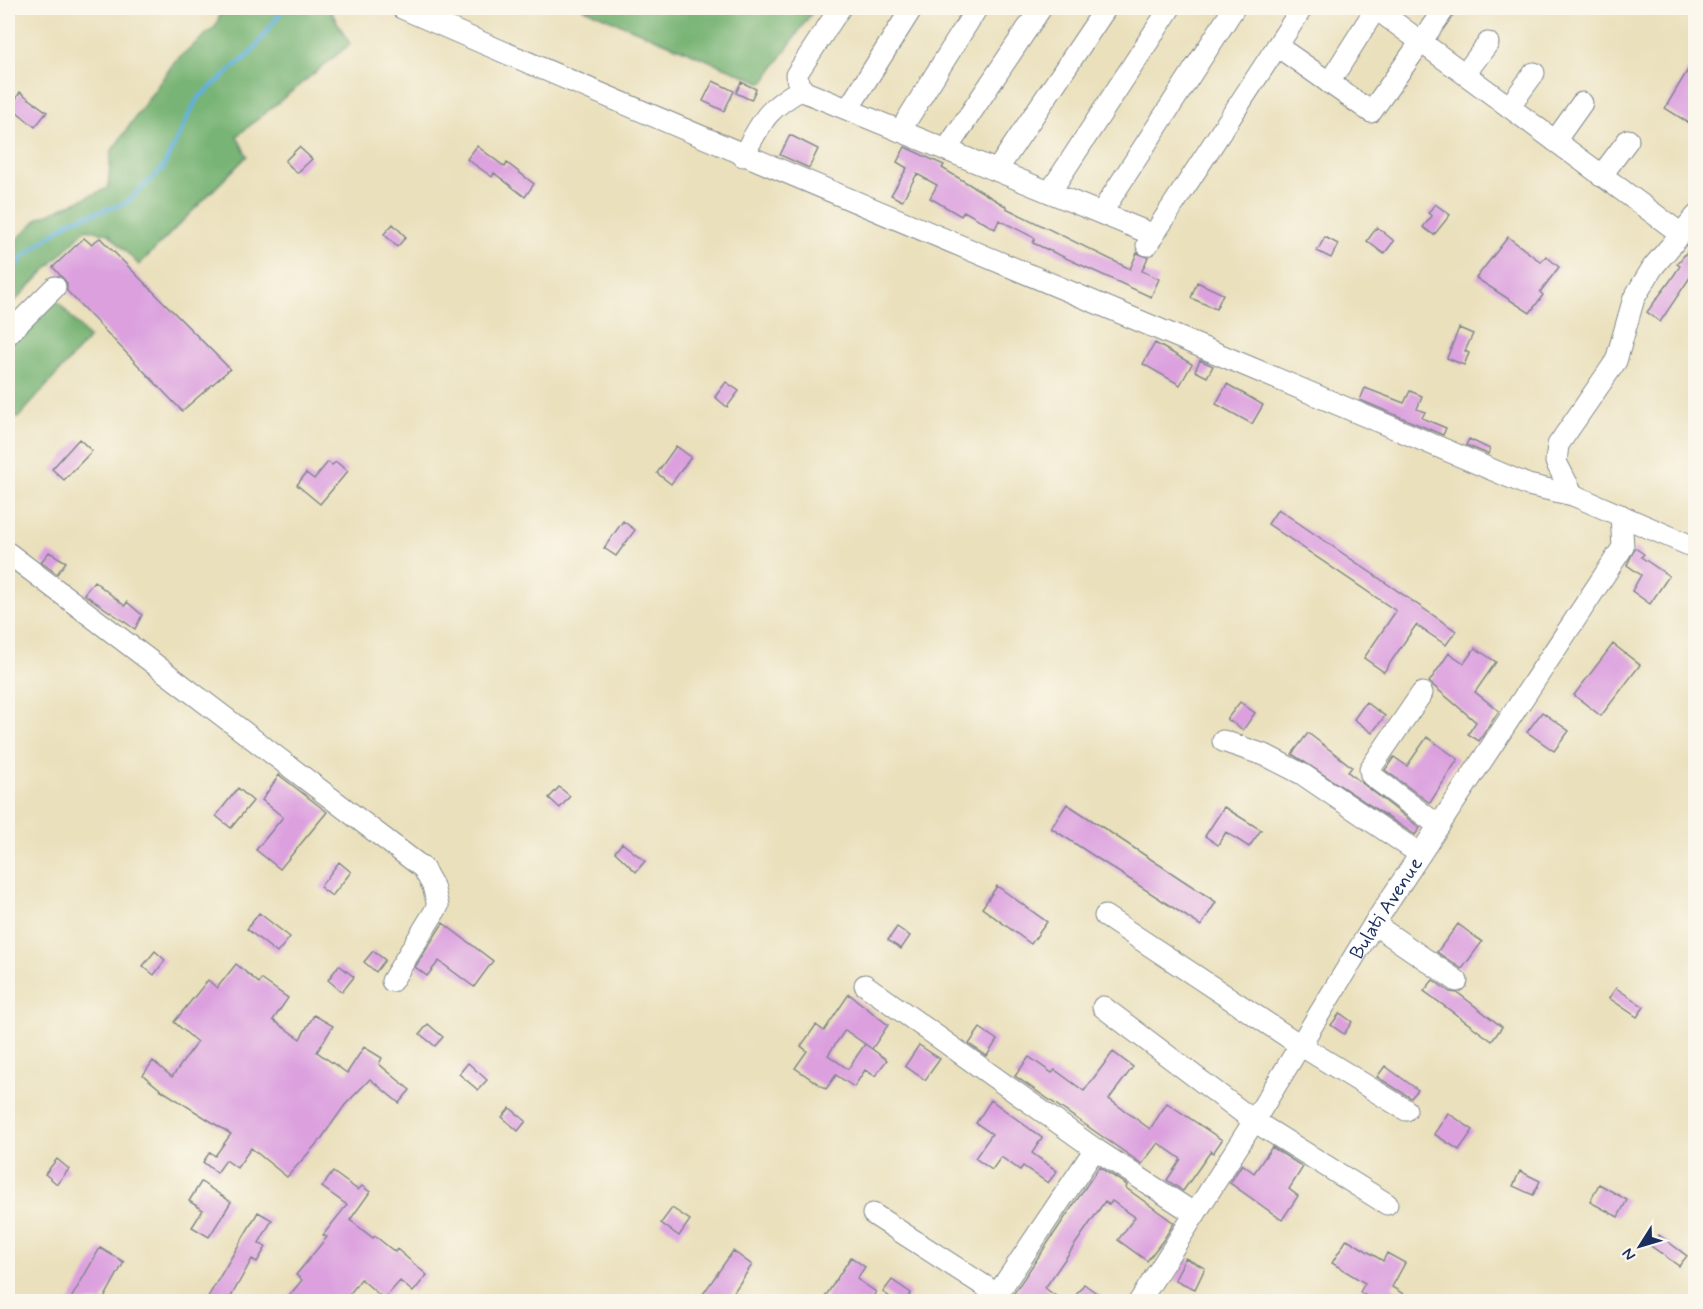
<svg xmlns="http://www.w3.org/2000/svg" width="1703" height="1309" viewBox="0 0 1703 1309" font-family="Mynerve,sans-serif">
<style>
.forest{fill:#78b474;stroke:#4a7269;stroke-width:1.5}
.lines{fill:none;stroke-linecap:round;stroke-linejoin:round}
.stream{stroke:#60b0db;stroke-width:4.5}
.building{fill:#dca0df}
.minor-casing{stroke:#82888d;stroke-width:23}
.minor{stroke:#fff;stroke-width:21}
.labels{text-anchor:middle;stroke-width:5;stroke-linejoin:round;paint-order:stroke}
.street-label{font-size:20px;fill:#1b2f5e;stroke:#fbf7ec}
</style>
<rect width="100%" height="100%" fill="#fbf7ec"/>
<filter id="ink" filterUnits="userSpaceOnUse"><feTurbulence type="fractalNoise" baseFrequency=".0167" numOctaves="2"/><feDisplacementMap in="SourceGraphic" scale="12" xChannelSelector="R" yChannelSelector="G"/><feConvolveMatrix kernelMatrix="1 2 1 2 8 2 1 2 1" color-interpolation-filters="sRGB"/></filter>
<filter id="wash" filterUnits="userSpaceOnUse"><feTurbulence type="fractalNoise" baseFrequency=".008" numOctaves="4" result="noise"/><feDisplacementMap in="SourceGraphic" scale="24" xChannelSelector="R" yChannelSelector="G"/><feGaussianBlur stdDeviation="1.35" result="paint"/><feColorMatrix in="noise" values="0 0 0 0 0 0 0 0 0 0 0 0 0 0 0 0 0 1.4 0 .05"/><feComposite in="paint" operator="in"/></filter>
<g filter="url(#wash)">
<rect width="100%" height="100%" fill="#eae0bc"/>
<path class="forest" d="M222,8H329L350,44L237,136L247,156L139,265L109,234L86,229L8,308V248L39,218L108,188L111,152L175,61L216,26Z
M582,8H815L763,83Z
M54,297L89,338L18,418L8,411V350L18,334Z"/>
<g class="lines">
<path class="stream" d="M8,277L23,257L70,221L126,203L163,168L197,99L251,53L284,8"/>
</g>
<g id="blocks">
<path class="building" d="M1695,58V127L1665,108Z
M713,81L734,91L724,111L703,101Z
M741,82L756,89L751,100L736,93Z
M20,92L47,112L35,127L11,107Z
M790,135L818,149L809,168L780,155Z
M477,146L505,167L507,163L534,184L525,197L494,173L492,177L467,159Z
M299,147L312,159L297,173L285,161Z
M905,147L944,165L942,168L1007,207L1006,208L1130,269L1137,253L1148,257L1142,271L1159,279L1151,297L1033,243L1035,238L999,220L995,229L964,211L961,216L930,198L937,185L917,174L902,201L891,195L907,168L897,162Z
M1435,204L1450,215L1434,235L1423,227L1432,216L1428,213Z
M393,224L406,237L397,247L384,234Z
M1377,227L1394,241L1384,254L1367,241Z
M1325,237L1338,244L1331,258L1317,251Z
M1508,237L1541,262L1546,256L1559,267L1540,292L1543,295L1530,313L1476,278Z
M84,238L91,244L100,238L230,369L182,411L67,291V283L53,267Z
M1695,242V270L1660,322L1647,312L1670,281L1680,266L1677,264Z
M1197,282L1223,294L1216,309L1191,298Z
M1459,328L1473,334L1465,351L1469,353L1464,365L1447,358Z
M1155,343L1192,364L1180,385L1143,364Z
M1200,360L1213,366L1207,377L1195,371Z
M726,382L739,391L727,407L715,397Z
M1227,384L1263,405L1252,424L1216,404Z
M1365,388L1404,403L1410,391L1422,396L1417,409L1425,412L1422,418L1446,428L1443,435L1360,400Z
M79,439L92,451L64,480L52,469Z
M1469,439L1490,449L1488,454L1466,445Z
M676,446L691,457L671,484L657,473Z
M328,462L332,465L336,462L348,471L320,504L297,485L306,473L314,479Z
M1278,509L1456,631L1446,645L1416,625L1384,672L1364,658L1396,611L1268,524Z
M623,521L635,530L616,556L604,548Z
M1635,548L1644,554L1641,557L1669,576L1650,604L1632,591L1641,575L1627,565Z
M49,552L66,562L57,574L41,562Z
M94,581L125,606L127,602L142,615L135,629L84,594Z
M1613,644L1640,665L1601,716L1574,695Z
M1475,648L1496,662L1475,692L1499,711L1479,741L1468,734L1476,722L1429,682L1449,653L1464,663Z
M1240,702L1255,713L1243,730L1227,719Z
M1366,702L1385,716L1372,733L1354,719Z
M1542,712L1569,731L1554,751L1527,732Z
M1308,733L1352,767L1348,772L1420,828L1415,835L1292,754Z
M1427,737L1458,759L1430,803L1385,770L1394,757L1407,766Z
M279,775L327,812L280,869L256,850L283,817L262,800Z
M559,787L570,796L560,808L549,798Z
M238,788L253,801L231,828L216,816Z
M1067,804L1216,902L1201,926L1051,828Z
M1224,807L1261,830L1249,847L1226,832L1218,845L1205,836Z
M622,843L645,861L636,872L615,852Z
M339,862L351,872L332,896L320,887Z
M997,886L1047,922L1031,944L982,908Z
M259,913L290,937L277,953L247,929Z
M443,923L493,961L474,987L439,961L427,976L415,967Z
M1458,924L1482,942L1462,969L1437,952Z
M897,927L910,936L901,949L888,940Z
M155,951L165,960L154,975L143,966Z
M373,951L385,960L376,972L364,962Z
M236,964L259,983L261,979L288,998L273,1020L300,1039L314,1015L333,1026L317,1052L347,1073L364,1047L382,1058L379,1064L410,1090L399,1103L370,1079L345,1105L321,1139L287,1177L251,1148L237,1168L226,1160L217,1173L203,1162L210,1152L215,1156L231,1134L161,1090L143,1075L153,1061L172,1077L197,1042L174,1022L208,980L217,988Z
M339,965L354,977L342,992L328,980Z
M1433,980L1450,992L1458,993L1502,1027L1492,1041L1424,991Z
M1616,988L1644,1007L1637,1017L1609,998Z
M849,994L888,1025L872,1049L845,1030L828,1055L848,1069L865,1044L887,1060L875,1076L865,1070L854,1087L836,1075L826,1089L795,1068L807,1051L801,1046L816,1025L824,1031Z
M1340,1013L1352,1022L1344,1034L1331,1025Z
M428,1024L443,1037L435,1046L420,1034Z
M980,1028L997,1040L987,1056L969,1044Z
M919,1045L940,1059L925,1080L905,1066Z
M1113,1052L1133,1067L1109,1099L1150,1129L1167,1103L1222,1140L1213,1153L1211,1151L1183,1191L1167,1180L1181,1159L1158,1143L1142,1164L1015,1076L1029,1057L1052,1073L1055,1070L1084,1091Z
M468,1063L487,1080L478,1090L459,1074Z
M1385,1066L1418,1090L1411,1098L1377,1077Z
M991,1100L1042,1138L1032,1153L1057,1171L1048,1183L1023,1166L1020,1170L1001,1157L992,1170L975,1158L992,1134L976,1123Z
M510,1108L526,1121L518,1131L502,1117Z
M1448,1113L1473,1130L1459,1150L1434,1134Z
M1272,1147L1303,1167L1289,1189L1298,1196L1282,1220L1230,1183L1242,1164L1254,1173Z
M57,1159L69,1169L57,1184L45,1174Z
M1099,1167L1127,1185L1126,1188L1174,1223L1164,1239L1147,1261L1118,1240L1135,1217L1112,1201L1109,1205L1105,1201L1045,1288L1064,1302H1008Z
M1520,1171L1540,1181L1533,1195L1513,1186Z
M333,1172L358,1190L362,1186L370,1192L350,1220L373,1238L375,1236L395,1252L397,1249L427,1275L413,1292L400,1281L384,1299L361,1279L344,1302H284L302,1280L296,1275L327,1237L323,1235L347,1205L322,1187Z
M201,1182L231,1202L209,1237L192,1227L203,1210L189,1201Z
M1599,1184L1627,1200L1618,1217L1590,1202Z
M672,1208L690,1220L679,1236L661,1223Z
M258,1212L272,1220L259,1243L266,1247L257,1262L252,1259L228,1302H205Z
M1659,1235L1687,1256L1679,1266L1651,1246Z
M1347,1239L1383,1261L1387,1253L1405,1263L1392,1287L1416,1302H1375L1360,1292L1365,1283L1332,1263Z
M100,1248L124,1262L102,1302H69Z
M733,1251L752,1265L727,1302H703L706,1296L703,1294Z
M851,1257L865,1267L857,1279L876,1292L870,1302H832L825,1297Z
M1185,1258L1205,1268L1195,1289L1175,1280Z
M892,1280L911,1293L905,1302H897L883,1292Z
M1084,1284L1109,1302H1071Z"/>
</g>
</g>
<g filter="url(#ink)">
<use href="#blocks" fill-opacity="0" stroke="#82888d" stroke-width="1.5"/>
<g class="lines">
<g class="minor-casing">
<g id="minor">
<path d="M402,8C776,171 1153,325 1528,485L1573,495L1696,548"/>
<path d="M840,8L796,75L799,85L805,92L1154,235"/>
<path d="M1375,8L1680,233"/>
<path d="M1277,46L1371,112L1445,8"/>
<path d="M1465,74L1488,43"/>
<path d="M1329,83L1376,8"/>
<path d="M1509,107L1534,73"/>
<path d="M848,109L912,8"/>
<path d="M900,131L977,8"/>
<path d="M1555,141L1582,103"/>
<path d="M946,150L1041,8"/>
<path d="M743,156C763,120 765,110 802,89"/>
<path d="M997,170L1106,8"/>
<path d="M1601,176L1628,140"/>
<path d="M1050,192L1170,8"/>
<path d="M1101,213L1234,8"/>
<path d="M1147,245L1302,8"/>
<path d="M8,334L55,287"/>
<path d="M1573,495L1556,462L1558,445L1616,361L1634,298L1653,267L1696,216"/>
<path d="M8,553L423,868L433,886L438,906L392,981"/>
<path d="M1422,693L1370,769L1371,775L1439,826"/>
<path d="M1223,741L1267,756L1302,774L1420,854"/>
<path d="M1105,916L1300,1045L1406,1110"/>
<path d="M1374,924L1457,981"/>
<path d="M865,985L1095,1149L1195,1214"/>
<path d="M1103,1007L1254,1121L1387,1204"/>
<path d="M873,1214L997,1294"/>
<path d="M992,1302L1095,1149"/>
<path id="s1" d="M1139,1302L1254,1121L1374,924L1623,547L1621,515"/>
</g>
</g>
<use href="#minor" class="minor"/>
</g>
</g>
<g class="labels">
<g class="street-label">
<text dy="7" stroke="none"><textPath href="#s1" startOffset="465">Bulati Avenue</textPath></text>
</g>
</g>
<rect width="1703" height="1309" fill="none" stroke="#fbf7ec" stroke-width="30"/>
<g transform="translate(1640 1246) rotate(233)" stroke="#fbf7ec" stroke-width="4.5" paint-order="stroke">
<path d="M0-4.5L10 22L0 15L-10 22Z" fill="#1b2f5e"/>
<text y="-9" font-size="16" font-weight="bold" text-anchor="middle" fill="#1b2f5e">N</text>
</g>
</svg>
